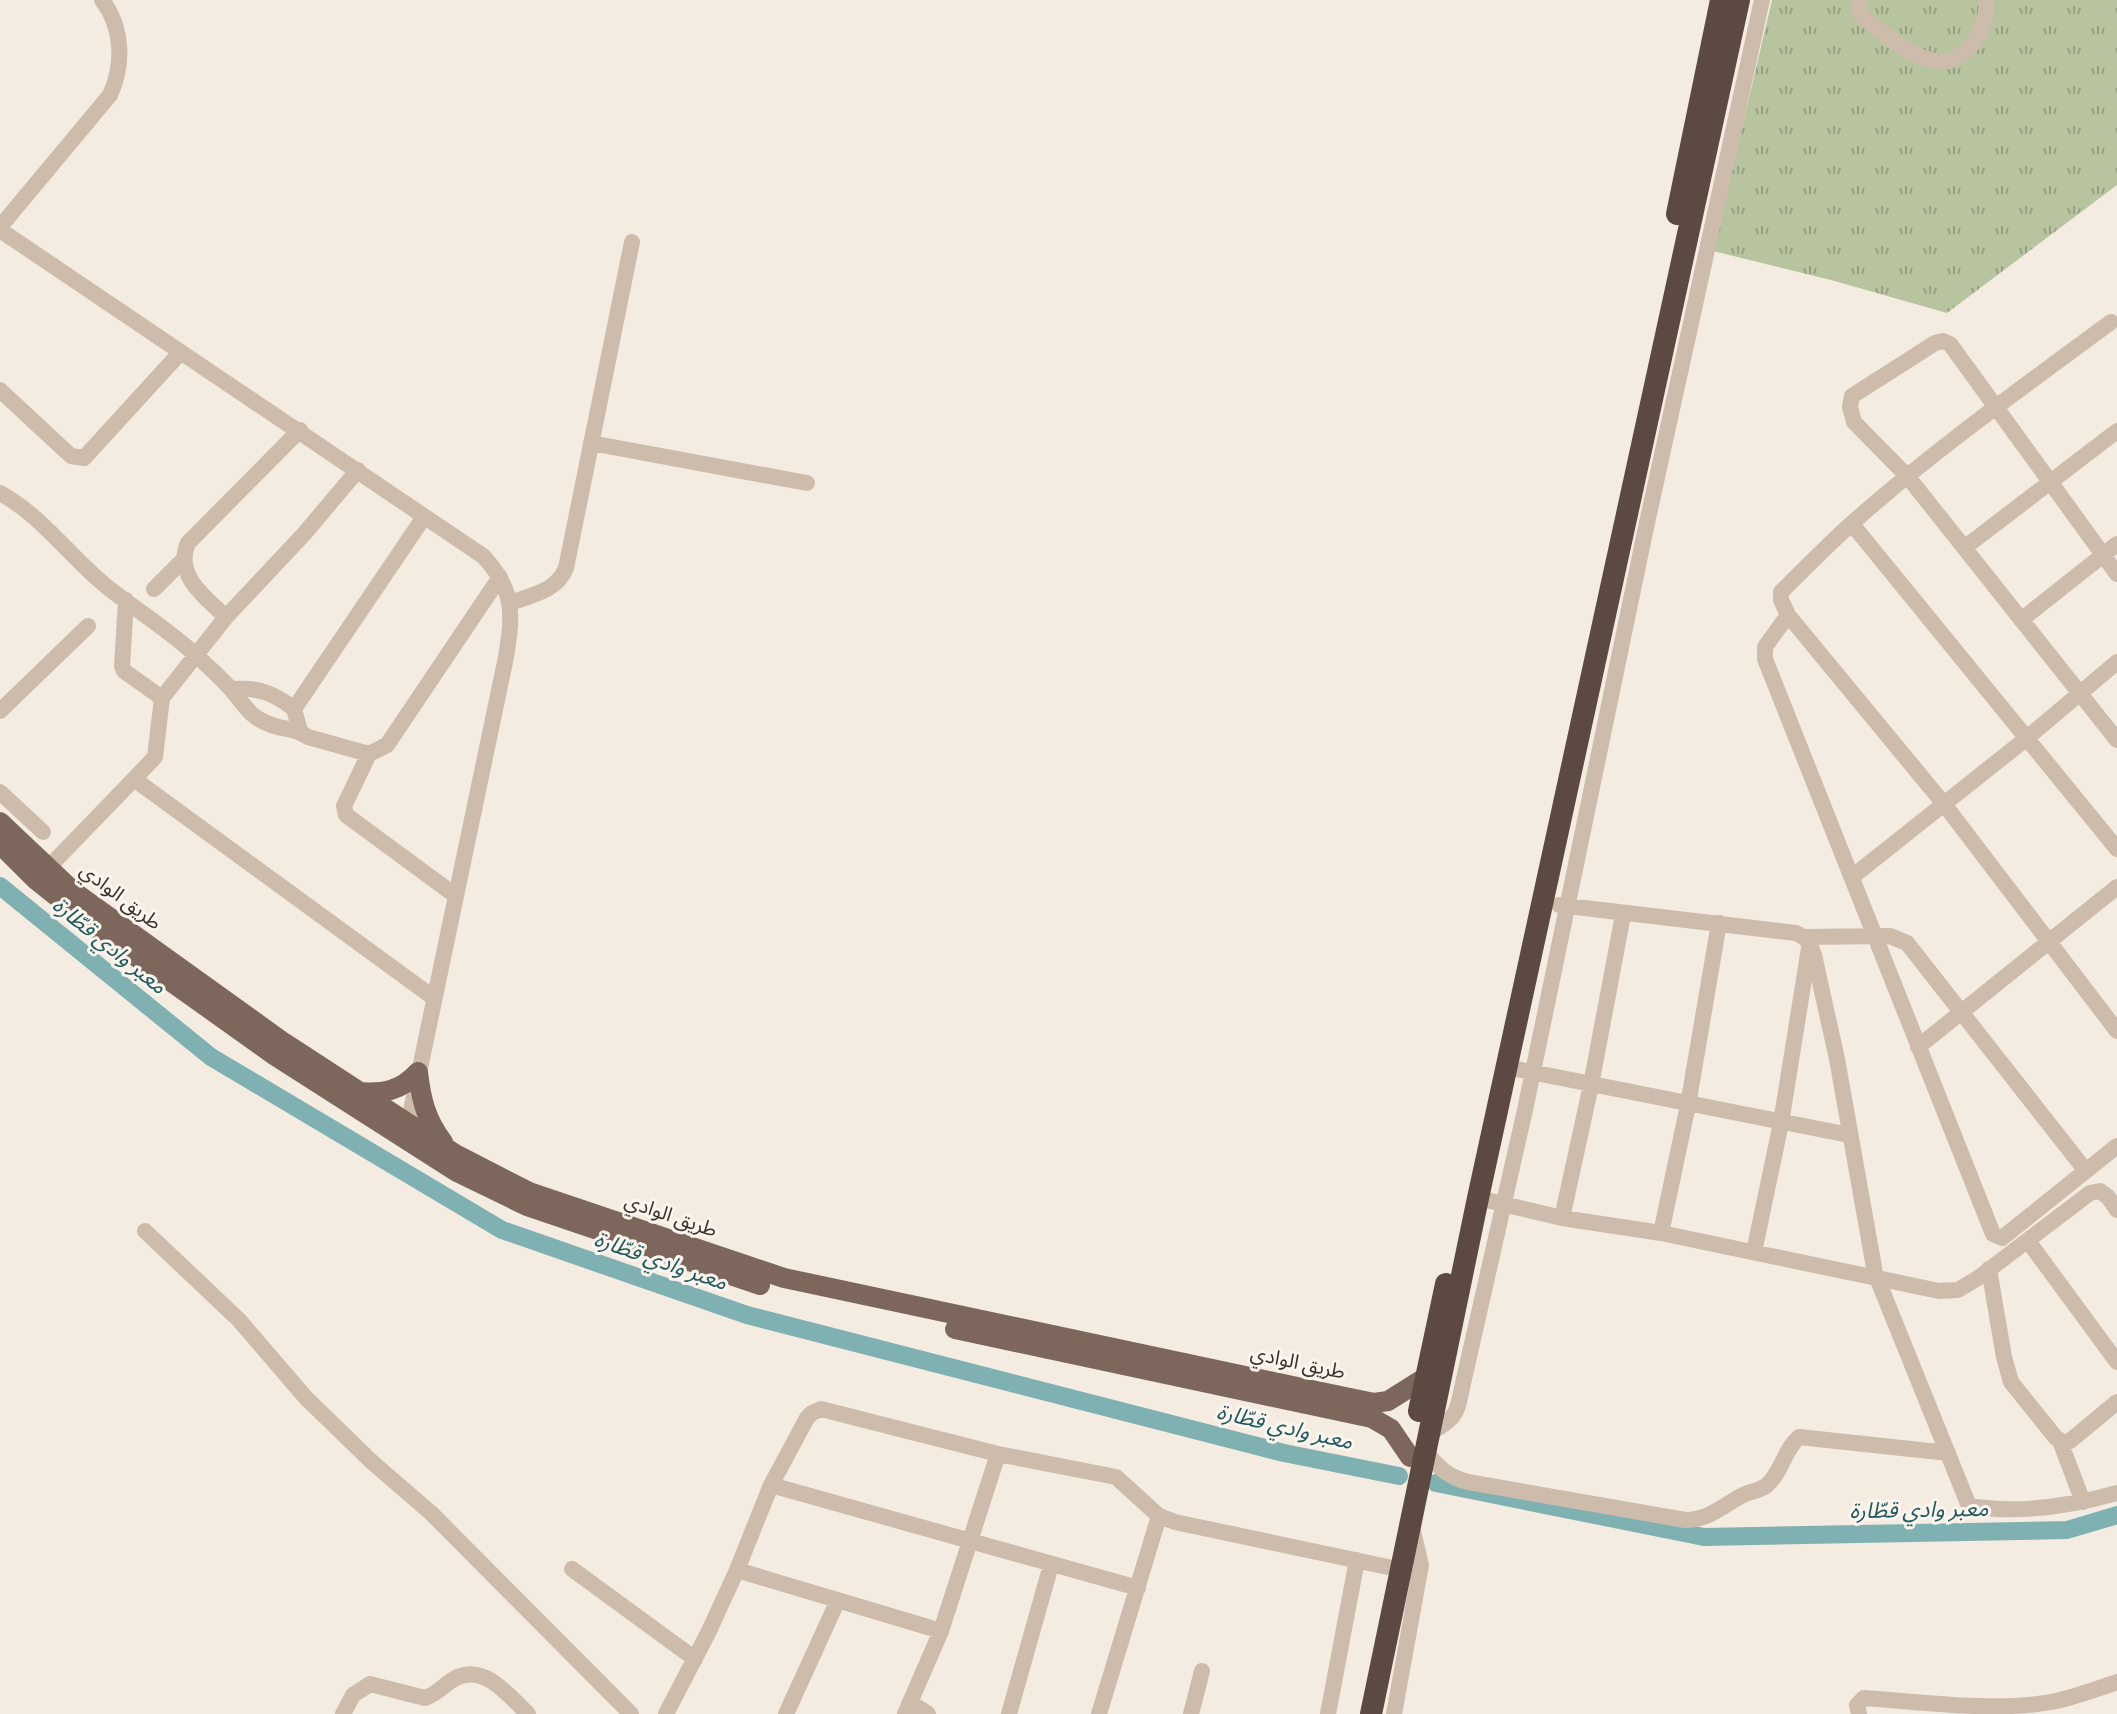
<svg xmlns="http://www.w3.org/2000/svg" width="2117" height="1714" viewBox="0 0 2117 1714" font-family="'PT Sans Narrow','Noto Sans Arabic',sans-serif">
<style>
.grass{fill:url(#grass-tufts)}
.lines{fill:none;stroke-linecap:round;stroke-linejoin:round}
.river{stroke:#7fb0b2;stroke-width:18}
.minor{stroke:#cdbbac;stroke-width:16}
.major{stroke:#7d675c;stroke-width:20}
.highway{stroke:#5c4a42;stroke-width:22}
.labels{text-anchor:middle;stroke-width:6;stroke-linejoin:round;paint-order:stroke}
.street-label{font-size:20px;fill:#3b302b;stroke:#fbf5ee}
.water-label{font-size:22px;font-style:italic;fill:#1f5a5e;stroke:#fbf5ee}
</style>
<defs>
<pattern id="grass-tufts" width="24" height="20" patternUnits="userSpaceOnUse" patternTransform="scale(2)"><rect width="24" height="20" fill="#b8c4a0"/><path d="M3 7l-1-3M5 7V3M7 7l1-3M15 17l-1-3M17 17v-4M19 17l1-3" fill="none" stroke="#97a083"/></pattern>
</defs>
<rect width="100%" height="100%" fill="#f4ebe1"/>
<path class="grass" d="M1772,0H2117V185L1947,313L1831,280L1713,251Z"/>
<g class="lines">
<path class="river" d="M0,886L211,1057L502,1230L747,1315L1284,1453L1399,1476
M1436,1483L1704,1537L2067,1530L2117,1515"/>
<path class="minor" d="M1859,0V11L1865,19C1895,41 1941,88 1974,42C1983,29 1988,15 1986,0
M0,227L110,95C124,65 123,27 102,0
M0,230L483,556C515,590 513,614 506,657L406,1135
M2111,322C2023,387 1933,451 1851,524C1827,546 1804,569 1781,592V600L1788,615L1944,804L2117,1031
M0,390L71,456L84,458L180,353
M591,443L807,483
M0,493C42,516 69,556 106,586C136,610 169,630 198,657C209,667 219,676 229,687C239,697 245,710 257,718C276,731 293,726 308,737L369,754L387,745L500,577
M1852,524L2117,849
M1964,548L2117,431
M2117,574L1950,344L1943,341L1935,343L1852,396L1850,407L1854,422L1908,477L2117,740
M154,589L183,560
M126,600L122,666L124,671L162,698
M510,603C532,595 557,591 566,568L632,242
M1788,615L1765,647V659L1993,1234L2002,1238L2117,1146
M226,617C205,597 174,575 188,543L300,430
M2021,620L2117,544
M232,689C258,687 274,693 294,709
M0,711L88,626
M300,731L294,709L424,517
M369,754L344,806L346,815L456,896
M134,779L155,757L162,698L226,617L304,534L358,470
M0,792L43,832
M47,869L134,779L434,998
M1852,877L2027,738L2117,662
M1559,905C1638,915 1717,923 1796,933C1807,938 1810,943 1814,955L1837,1059L1875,1273L1969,1506C2019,1514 2068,1507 2117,1493
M1805,937L1890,936L1907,943L2086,1171
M1918,1047L2117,887
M1506,1067L1849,1135
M1478,1198L1562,1218L1661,1233L1939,1291L1958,1290L1978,1278L2090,1193L2100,1191L2108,1197L2117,1210
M1562,1218L1591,1085L1623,915
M145,1231L239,1320L306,1398L372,1462L431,1513L631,1714
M1661,1233L1688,1105L1719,923
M2028,1241L2117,1362
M1754,1252L1781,1123L1809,948
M1989,1269L2004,1357L2011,1382L2056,1438L2065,1443L2070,1441L2117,1402
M1429,1434C1460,1415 1456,1414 1464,1379L1525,1110L1645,532L1762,0
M2060,1441L2083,1502
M1426,1452C1439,1468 1448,1477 1468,1482L1685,1520C1709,1520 1722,1506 1743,1495C1750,1491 1761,1491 1767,1485C1782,1472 1784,1450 1799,1437L1948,1453
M771,1485L1138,1588
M572,1569L695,1659
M737,1570L941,1631
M910,1702L928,1714
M343,1714L353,1695L370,1684L425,1698C438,1694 446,1682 458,1677C486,1665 510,1697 528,1714
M666,1714L709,1631L737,1570L771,1485L807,1418L812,1413L821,1409L998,1454L1116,1477L1159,1516L1175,1522L1388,1567
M786,1714L838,1600
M905,1714L941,1631L998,1454
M1009,1714L1051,1565
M1099,1714L1159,1516
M1191,1714L1202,1671
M1328,1714L1357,1560
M1394,1714L1421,1565L1412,1527
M1859,1714L1857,1705L1864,1698C1920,1702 1997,1712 2051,1702C2073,1698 2096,1689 2117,1682"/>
<path class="major" d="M0,822L73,891L283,1042L455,1154L529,1192L784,1278L1302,1388L1374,1403L1388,1401L1426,1377
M0,844L36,880L100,931L274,1055L457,1172L527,1206L760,1285
M418,1072C421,1099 426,1120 443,1142
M357,1092C383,1094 401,1091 418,1072
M955,1329L1372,1418L1391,1429L1410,1457"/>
<path class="highway" d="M1677,214L1721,0
M1419,1411L1446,1284
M1371,1714L1478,1198L1739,0"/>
</g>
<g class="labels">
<g class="street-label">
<text transform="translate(121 896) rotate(37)" y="7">طريق الوادي</text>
<text transform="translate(671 1215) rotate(19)" y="7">طريق الوادي</text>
<text transform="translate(1298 1362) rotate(12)" y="7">طريق الوادي</text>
</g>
<g class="water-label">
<text transform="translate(110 945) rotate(39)" y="8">معبر وادي قطّارة</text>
<text transform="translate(661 1260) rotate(19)" y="8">معبر وادي قطّارة</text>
<text transform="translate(1285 1426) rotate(13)" y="8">معبر وادي قطّارة</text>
<text transform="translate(1919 1509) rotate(-1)" y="8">معبر وادي قطّارة</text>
</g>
</g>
</svg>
